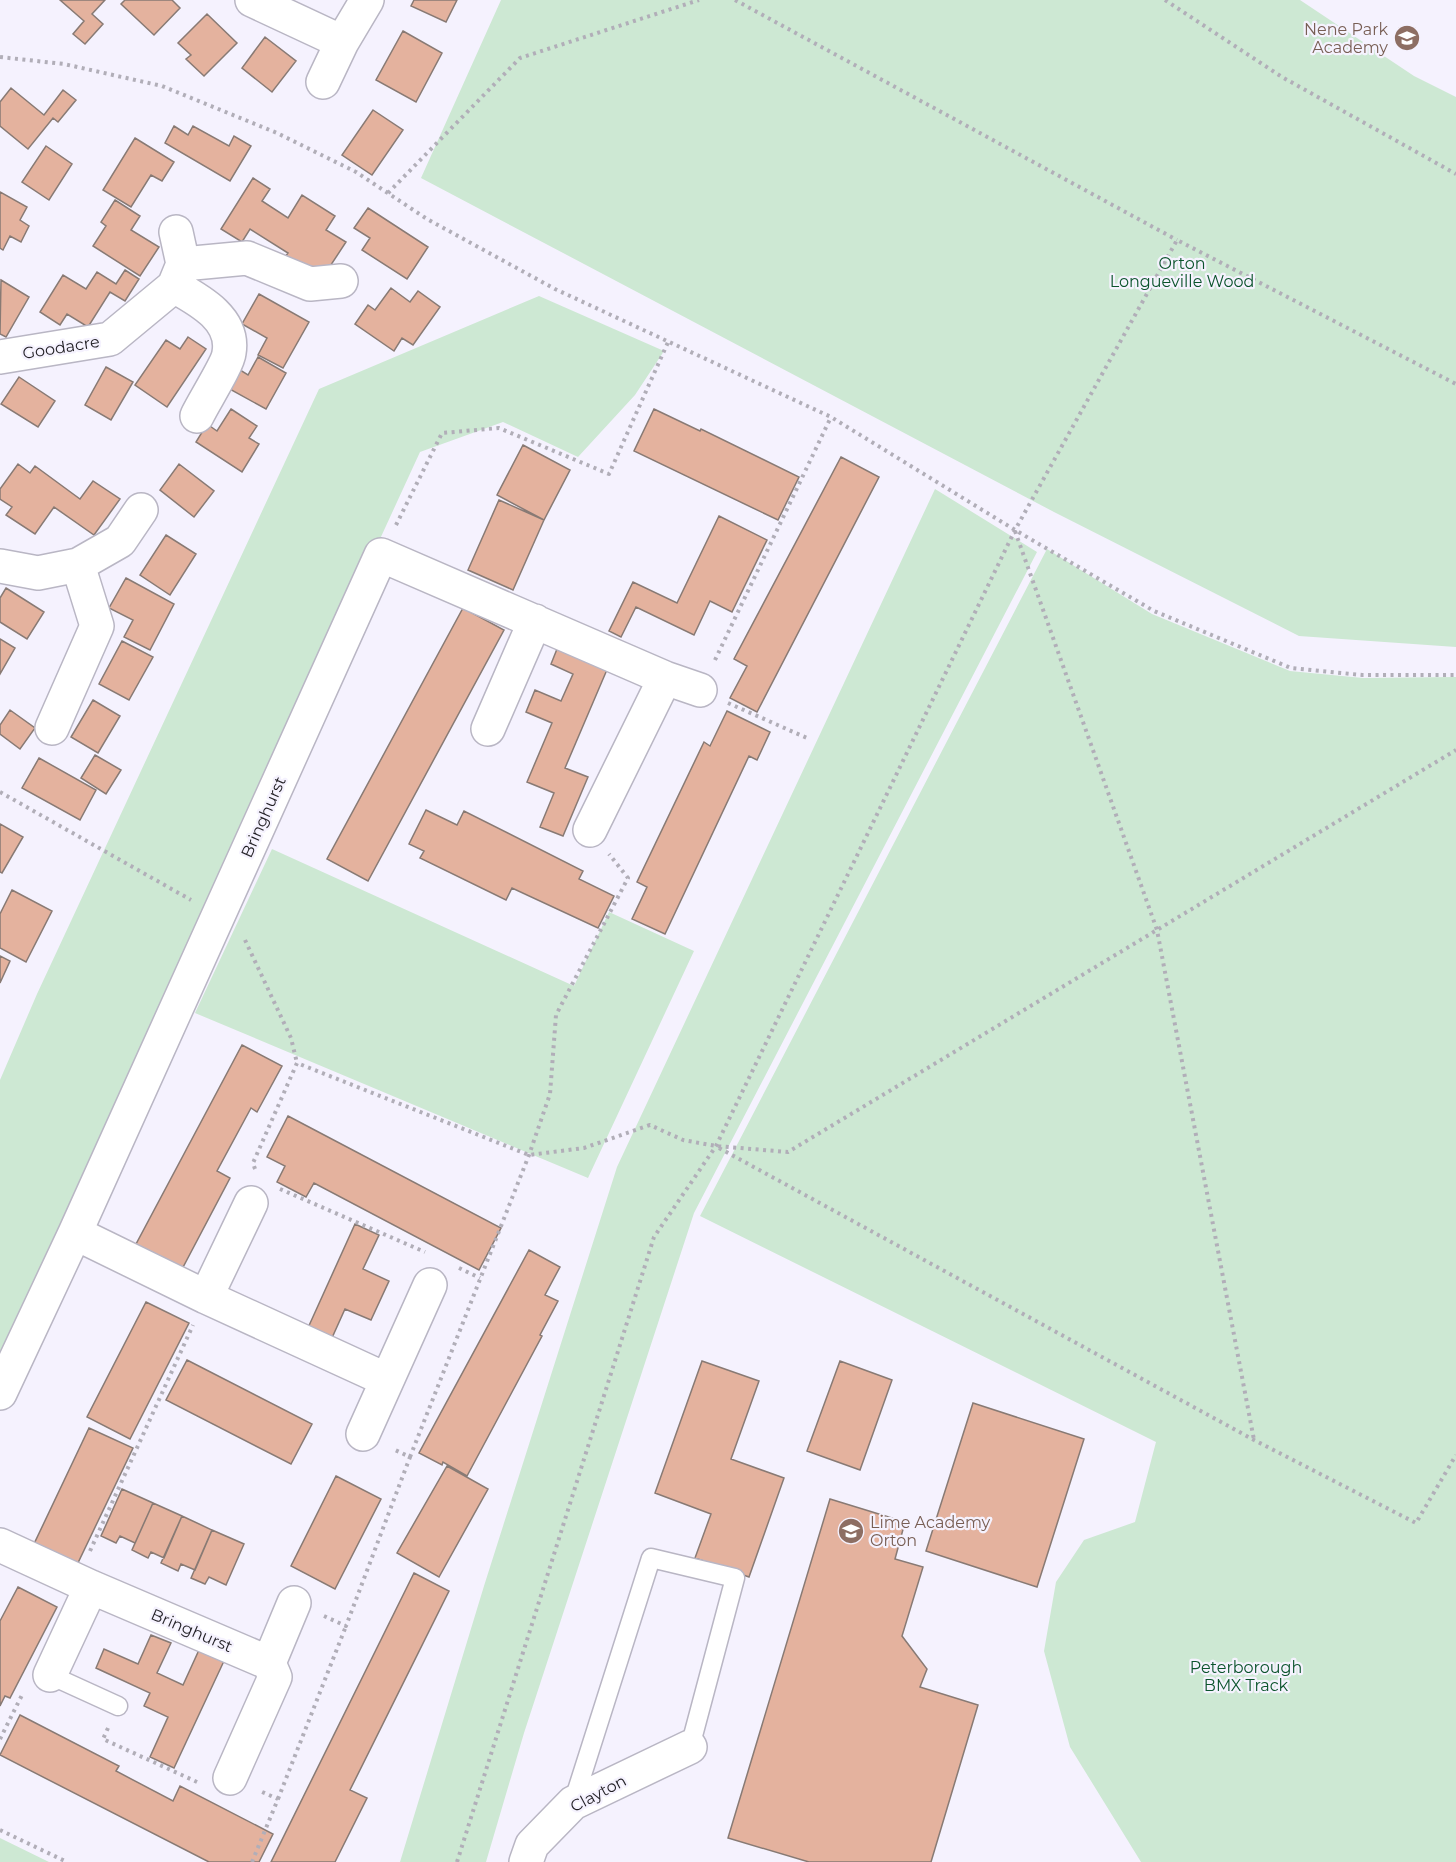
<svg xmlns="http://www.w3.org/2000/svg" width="1456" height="1862" viewBox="0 0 1456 1862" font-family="Montserrat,sans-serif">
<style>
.green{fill:#cde8d3}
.building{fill:#e4b29e;stroke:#887a74;stroke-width:1.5}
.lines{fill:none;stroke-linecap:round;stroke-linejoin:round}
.service-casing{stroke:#b9b6c4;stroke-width:21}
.minor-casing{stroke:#b9b6c4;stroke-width:36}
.path{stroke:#b1aeb8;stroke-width:4;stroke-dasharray:3 4.5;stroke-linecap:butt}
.service{stroke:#fff;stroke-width:18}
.minor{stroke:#fff;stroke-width:33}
.labels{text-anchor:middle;stroke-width:4.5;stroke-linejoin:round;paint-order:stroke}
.education-label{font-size:16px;fill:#785e54;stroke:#f5f2fe;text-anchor:end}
.park-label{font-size:16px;fill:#0b542c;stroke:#f5f2fe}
.street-label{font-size:16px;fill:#201e23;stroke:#f5f2fe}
</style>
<rect width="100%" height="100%" fill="#f5f2fe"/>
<path class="green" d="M501,0H1300L1414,76L1456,97V647L1299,636L1054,512L421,178Z
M539,296L664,351L635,395L578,457L503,422L420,452L150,1039L0,1357V1080L37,994L319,389Z
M935,489L1037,552L694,1213L524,1733L486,1862H400L484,1586L617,1167Z
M1047,549L1152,614L1290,671L1363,678L1456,677V1862H1141L1070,1747L1044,1651L1056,1582L1084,1540L1135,1522L1156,1442L700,1216Z
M272,849L574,986L609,912L694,951L588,1178L195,1013Z
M0,1838L49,1862H0Z"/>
<path class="building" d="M60,0H105L92,14L103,24L85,44L73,34L84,21Z
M125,0H172L180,8L154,35L121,4Z
M414,0H457L446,22L411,6Z
M207,14L237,43L204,76L186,59L191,55L178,43Z
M403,31L442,53L416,102L376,80Z
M265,37L296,61L272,92L242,68Z
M11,88L44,115L63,90L76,100L58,122L53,118L28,149L0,126V102Z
M373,110L403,130L372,175L342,155Z
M174,126L188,135L193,126L229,146L234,136L251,146L230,181L165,143Z
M135,138L174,162L162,181L151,175L131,207L103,190Z
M46,146L72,164L49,200L22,182Z
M253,178L270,189L262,201L288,218L302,195L335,216L326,230L346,242L321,280L285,257L288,253L250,229L242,242L221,229Z
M0,192L27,207L20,220L29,226L21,242L10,236L3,250L0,248Z
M115,200L140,216L131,230L159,247L140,276L93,246L106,226L101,222Z
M368,208L428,247L407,279L362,250L370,238L354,228Z
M125,270L139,279L125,301L110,292L88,327L67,314L60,325L40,312L63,275L86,289L97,272L116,284Z
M1,280L29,297L6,337L0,334Z
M391,288L410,302L418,291L440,307L413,345L402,338L394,351L355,324L368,305L375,310Z
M259,294L309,322L283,368L258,355L267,338L242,324Z
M188,337L206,349L167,407L135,385L166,340L180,349Z
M258,357L286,373L266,409L226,387L237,368L248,375Z
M106,367L133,382L111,420L85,405Z
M19,377L55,401L38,427L1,404Z
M231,409L257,426L249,438L259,444L242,472L196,442L207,424L217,431Z
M654,409L700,431L701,429L799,477L778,520L634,451Z
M523,445L570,470L544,520L497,495Z
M841,457L879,477L757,712L730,698L747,666L734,659Z
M18,464L30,473L35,466L80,499L93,481L120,499L94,535L54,507L35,534L6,515L12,507L0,499V489Z
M179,464L214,491L194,517L160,490Z
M499,500L544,520L513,590L468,570Z
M719,516L767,540L732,612L710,601L694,635L636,607L621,637L609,631L633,582L677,603Z
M166,535L196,554L170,595L140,575Z
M126,578L174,604L150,650L124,637L133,620L109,608Z
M6,588L44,612L27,639L0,622V598Z
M463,608L504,630L368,881L327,859Z
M0,639L15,648L0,674Z
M122,641L153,657L129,700L99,684Z
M559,644L609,665L565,768L588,777L563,836L540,827L554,793L527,782L552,723L526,712L535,690L561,701L573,674L551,664Z
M93,700L120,716L98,753L71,737Z
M10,710L35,728L20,749L0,734V725Z
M727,711L770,732L757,760L749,756L665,934L632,919L647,887L637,882L704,742L710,746Z
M95,755L121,770L106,794L81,778Z
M39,758L96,790L80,820L22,788Z
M426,810L457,825L464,811L583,871L579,879L614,896L598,928L512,888L506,900L420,858L424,851L409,844Z
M0,824L23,837L2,873L0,872Z
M12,890L52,911L26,962L0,948V914Z
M0,956L10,961L0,983Z
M242,1045L282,1066L257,1112L251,1108L217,1171L230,1178L181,1271L135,1246Z
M288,1116L501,1228L479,1270L314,1183L306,1197L277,1182L285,1166L267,1157Z
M355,1224L379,1235L363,1269L389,1281L371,1320L345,1309L331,1340L307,1330Z
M529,1250L560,1267L545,1295L558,1301L540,1335L542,1336L467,1476L443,1462L442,1465L419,1453Z
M146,1302L189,1323L130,1439L87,1417Z
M187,1360L312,1424L291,1464L166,1400Z
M702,1361L759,1381L731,1459L784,1478L749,1577L695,1558L711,1514L655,1493Z
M840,1361L892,1380L860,1470L807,1451Z
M973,1403L1084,1439L1037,1587L926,1551Z
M89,1428L133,1448L76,1567L33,1546Z
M447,1466L488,1489L439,1577L397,1553Z
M336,1476L381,1499L335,1589L291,1566Z
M122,1489L153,1503L135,1543L120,1536L116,1543L101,1536Z
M830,1499L905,1522L895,1559L923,1567L902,1636L927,1669L920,1687L978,1705L931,1862H809L728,1838Z
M153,1503L182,1516L164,1558L151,1552L148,1558L132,1550Z
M182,1516L212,1530L195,1570L181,1564L178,1571L161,1563Z
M212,1530L244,1544L226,1585L209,1577L205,1584L191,1578Z
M414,1573L449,1591L350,1790L367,1798L335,1862H271Z
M18,1587L57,1607L10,1698L5,1696L0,1706V1621Z
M151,1635L171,1643L157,1673L183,1685L199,1650L224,1661L174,1768L150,1757L168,1717L144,1706L150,1693L96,1668L104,1649L138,1664Z
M20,1715L119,1766L116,1771L173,1801L180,1786L273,1834L259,1862H209L0,1755Z"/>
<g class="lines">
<g class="service-casing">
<path id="service" d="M50,1675L118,1706
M573,1803L651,1558L735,1578L690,1747"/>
</g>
<g class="minor-casing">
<path id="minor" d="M252,0L342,42
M323,82L342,42L367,0
M183,264L247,258L310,284L341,281
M174,286C199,300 235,319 229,353C228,364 203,403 197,416
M0,357L110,339L174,286L183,264L176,232
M0,566L38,573L78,565L120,541L141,510
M52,728L97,626L78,565
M488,729L535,621
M590,830L665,678
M75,1233L206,1297L387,1380
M206,1297L251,1203
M0,1393L75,1233L381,555L665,678L700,690
M363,1434L430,1285
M0,1545L91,1587L269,1663L275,1677L230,1778
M269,1663L294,1603
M50,1675L91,1587
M526,1862L532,1845L573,1803L690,1747"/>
</g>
<path class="path" d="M735,0L1177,240
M1165,0L1282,77L1456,174
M0,57L64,64L162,86L277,133L356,172L427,219L555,289L831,417L1015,530L1154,611L1291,668L1362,675H1456
M388,193L520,58L699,0
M396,525L442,433L499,428L609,474L669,340
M1015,531L1157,930L1254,1440
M715,660L831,417
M728,703L807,738
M0,792L191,900
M245,940L291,1038L297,1063
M719,1148L1254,1440L1416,1523L1456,1455
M255,1169L253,1163L297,1063L529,1155L584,1148L650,1125L683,1140L716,1146L788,1152L1456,750
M280,1189L425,1252
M459,1268L480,1278
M410,1457L529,1155L550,1094L556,1015L628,878L609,854
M90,1551L193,1325
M324,1616L346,1626L410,1457L393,1449
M108,1728L103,1739L197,1782
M0,1739L23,1693
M278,1799L346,1626
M0,1830L67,1862
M252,1862L278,1799L260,1791
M457,1862L654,1237L716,1146L1015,530L1177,240L1456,384"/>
<use href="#service" class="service"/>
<use href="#minor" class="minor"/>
</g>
<defs>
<g id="school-disc" transform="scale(1.35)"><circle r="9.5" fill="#8d6e63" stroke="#f5f2fe"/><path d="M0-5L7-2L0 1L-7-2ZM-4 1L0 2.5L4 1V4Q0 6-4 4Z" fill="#fff"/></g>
</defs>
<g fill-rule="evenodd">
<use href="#school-disc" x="1407" y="38"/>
<use href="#school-disc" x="851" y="1531"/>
</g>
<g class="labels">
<g class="education-label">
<text x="1388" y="35">Nene Park<tspan x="1388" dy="18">Academy</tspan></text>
<text x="870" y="1528" text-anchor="start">Lime Academy<tspan x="870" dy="18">Orton</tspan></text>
</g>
<g class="park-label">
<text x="1182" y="269">Orton<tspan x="1182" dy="18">Longueville Wood</tspan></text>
<text x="1246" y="1673">Peterborough<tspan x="1246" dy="18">BMX Track</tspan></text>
</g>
<g class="street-label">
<text transform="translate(61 347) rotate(-9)" y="6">Goodacre</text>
<text transform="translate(263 817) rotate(-66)" y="6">Bringhurst</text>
<text transform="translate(192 1630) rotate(23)" y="6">Bringhurst</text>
<text transform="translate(598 1793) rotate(-28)" y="6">Clayton</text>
</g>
</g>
</svg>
